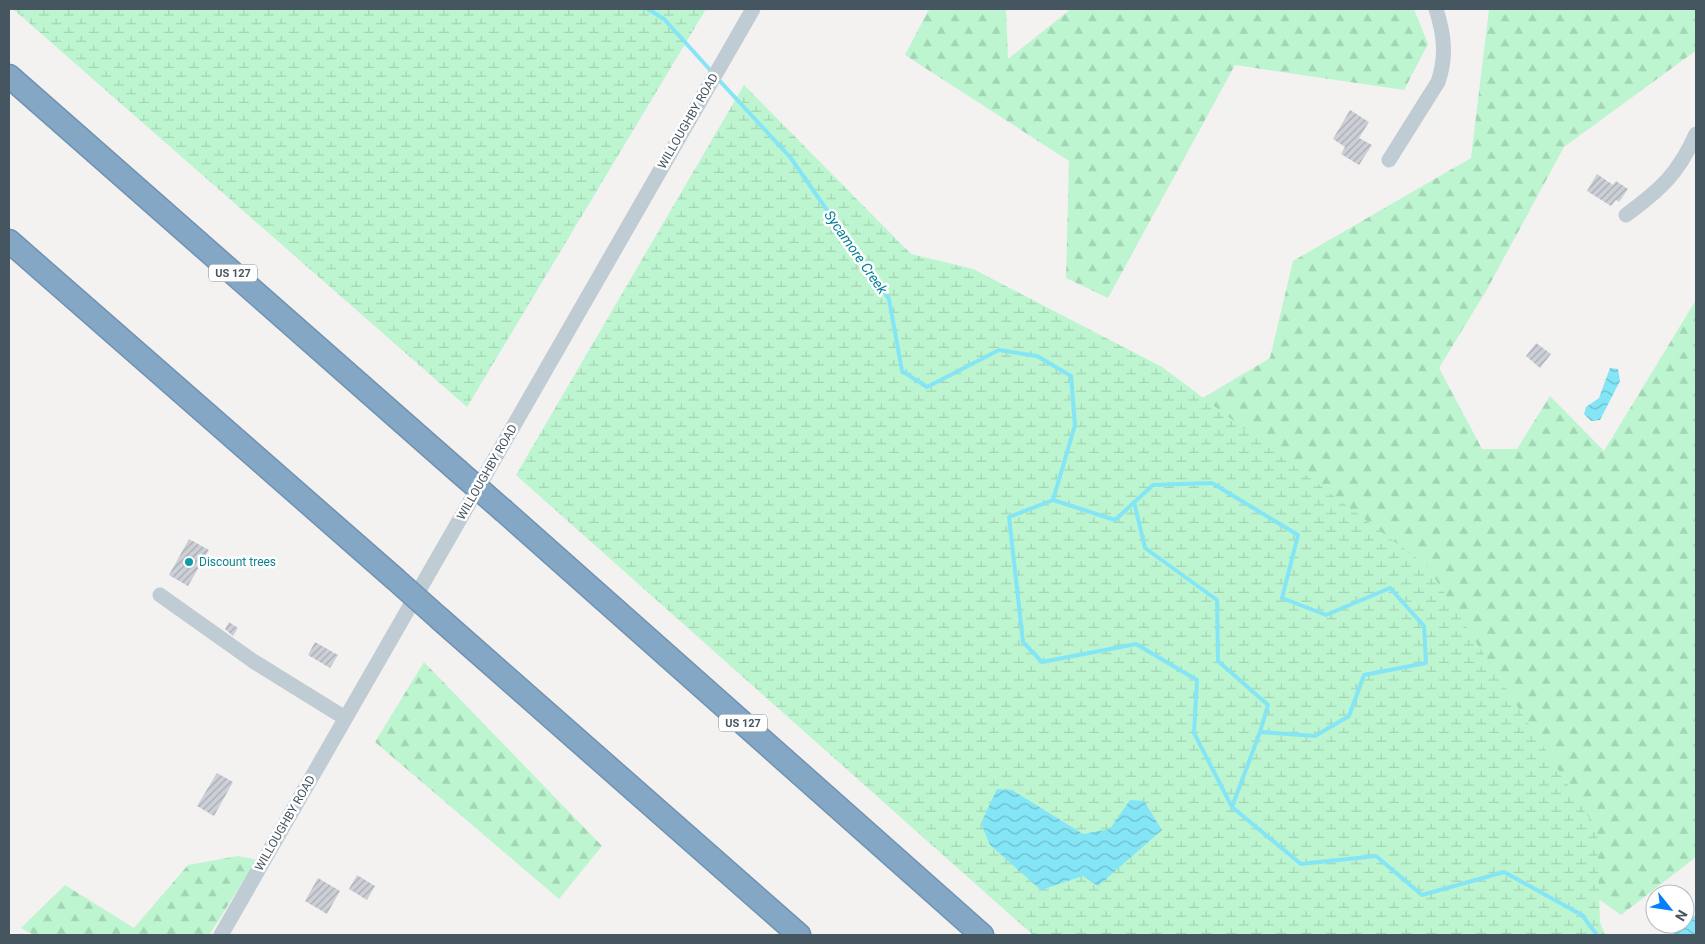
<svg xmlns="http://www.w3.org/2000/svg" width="1705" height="944" viewBox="0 0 1705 944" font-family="Roboto,sans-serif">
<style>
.forest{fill:url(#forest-firs)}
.wetland{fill:url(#wetland-marsh)}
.water{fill:url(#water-waves)}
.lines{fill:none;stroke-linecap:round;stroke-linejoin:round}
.stream{stroke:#84e5f6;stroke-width:4}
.building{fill:url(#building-hatch)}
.highway-casing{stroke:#6f92b1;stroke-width:25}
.minor{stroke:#c0ccd4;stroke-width:15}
.highway{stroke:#84a7c5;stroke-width:22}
.highway-bridge-casing{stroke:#6f92b1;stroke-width:25;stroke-linecap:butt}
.highway-bridge{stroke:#84a7c5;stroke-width:22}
.culture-dot{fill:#0f9aa8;stroke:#fff;stroke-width:2}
.labels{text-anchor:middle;stroke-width:5;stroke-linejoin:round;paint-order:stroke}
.shield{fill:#fff;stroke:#7e8990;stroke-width:1}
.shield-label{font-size:11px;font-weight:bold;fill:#465661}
.street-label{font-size:12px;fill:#465661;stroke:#fff}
.culture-label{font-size:12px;fill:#0d838f;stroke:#fff;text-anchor:start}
.water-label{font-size:14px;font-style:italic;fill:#038298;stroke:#fff}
</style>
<defs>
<pattern id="forest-firs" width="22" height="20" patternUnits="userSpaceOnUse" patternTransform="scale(1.25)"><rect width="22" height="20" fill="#bcf5cf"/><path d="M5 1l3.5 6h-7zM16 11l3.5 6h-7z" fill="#a3d4b4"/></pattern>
<pattern id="wetland-marsh" width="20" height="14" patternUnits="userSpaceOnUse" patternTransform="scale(1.25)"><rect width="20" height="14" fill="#bcf5cf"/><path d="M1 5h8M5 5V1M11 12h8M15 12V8" fill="none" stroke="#a3d4b4"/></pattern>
<pattern id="water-waves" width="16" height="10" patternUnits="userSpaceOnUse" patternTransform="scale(1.25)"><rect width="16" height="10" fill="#84e5f6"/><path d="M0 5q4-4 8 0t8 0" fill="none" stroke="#6ebccb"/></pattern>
<pattern id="building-hatch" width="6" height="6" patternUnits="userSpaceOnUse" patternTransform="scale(1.25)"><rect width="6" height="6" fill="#ccd0d6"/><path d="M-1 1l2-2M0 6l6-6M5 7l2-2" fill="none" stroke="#a7acb1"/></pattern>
</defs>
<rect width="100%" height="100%" fill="#f4f1f1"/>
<path class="forest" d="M929,9H1006L1008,59L1071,9H1414L1428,44L1404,90L1235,65L1108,298L1066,278L1069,161L905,55Z
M1489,9H1696V52H1694L1564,147L1486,291L1439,368L1482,449H1517L1550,396L1604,451L1696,300V857L1621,915L1503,831L1169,418L1270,358L1293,261L1471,158Z
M424,662L602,846L559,899L375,742Z
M238,856L257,860L209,935H34L21,928L65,885L134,928L188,865Z"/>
<path class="wetland" d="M13,9H706L467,407Z
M744,85L911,254L973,269L1162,367L1427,566L1597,830L1600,922L1605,935H1033L516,475Z"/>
<path class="water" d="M1610,368L1618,369L1620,381L1600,420L1591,421L1584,414L1586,407L1599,398Z
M997,789L1012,790L1083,834L1110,829L1130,800L1144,801L1162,830L1098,886L1083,876L1041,890L990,845L981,823Z
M1696,915V935H1673L1681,924H1685V920Z"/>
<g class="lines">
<path class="stream" d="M648,9L664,19L712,72
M718,79L790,157L889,299L902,371L927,387L999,350L1037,356L1071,376L1075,425L1053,500L1115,520L1153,485L1212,483L1298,535L1282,598L1326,615L1390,588L1424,626L1426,663L1364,675L1349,716L1315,736L1260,732L1232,807L1301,864L1376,856L1422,895L1504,872L1582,915L1597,935
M1053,500L1009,517L1023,642L1042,662L1136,644L1197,680L1194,733L1232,807
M1134,502L1145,548L1217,600L1218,661L1268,705L1260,732"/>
</g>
<path class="building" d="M1350,110L1369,122L1359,138L1372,145L1359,165L1341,154L1345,147L1333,139Z
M1597,174L1613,185L1616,181L1628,189L1619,202L1616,200L1611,206L1587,191Z
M1536,343L1551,354L1540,368L1526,356Z
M189,539L209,550L188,586L169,575Z
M229,622L238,628L233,636L225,629Z
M315,642L338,655L330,668L308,655Z
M217,773L233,782L214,816L197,806Z
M357,875L375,886L367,900L349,889Z
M318,878L340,891L327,914L305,901Z"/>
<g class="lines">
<g class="highway-casing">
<path id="highway" d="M9,76L457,470
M9,241L394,578
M504,511L982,935
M440,619L799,935"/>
</g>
<path class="minor" d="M1389,160L1438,82C1447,56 1444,34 1436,9
M1626,215C1661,189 1678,174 1696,134
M160,595L253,661L345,718
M221,935L753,9"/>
<use href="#highway" class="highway"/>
<g class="highway-bridge-casing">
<path id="highway-bridge" d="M457,470L504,511
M394,578L440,619"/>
</g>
<use href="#highway-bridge" class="highway-bridge"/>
</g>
<circle class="culture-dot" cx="189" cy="562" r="5"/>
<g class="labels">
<g class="shield">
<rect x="209" y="264.5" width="48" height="17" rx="4"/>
<rect x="719" y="714.5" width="48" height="17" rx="4"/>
</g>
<g class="shield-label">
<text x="233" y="277">US 127</text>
<text x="743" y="727">US 127</text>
</g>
<g class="street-label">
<text transform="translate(688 121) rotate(-60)" y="4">WILLOUGHBY ROAD</text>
<text transform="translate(487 472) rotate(-60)" y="4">WILLOUGHBY ROAD</text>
<text transform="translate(285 823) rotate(-60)" y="4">WILLOUGHBY ROAD</text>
</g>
<g class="culture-label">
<text x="199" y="566">Discount trees</text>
</g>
<g class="water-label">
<text transform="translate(856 252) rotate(55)" y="5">Sycamore Creek</text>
</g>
</g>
<rect width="1705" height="944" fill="none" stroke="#465661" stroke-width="20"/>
<g transform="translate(1670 909) rotate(120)"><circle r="24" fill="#ffffff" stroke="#b5bbc0"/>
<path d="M0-4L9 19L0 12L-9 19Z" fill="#057ef9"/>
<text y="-8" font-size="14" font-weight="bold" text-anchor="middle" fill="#465661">N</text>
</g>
</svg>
